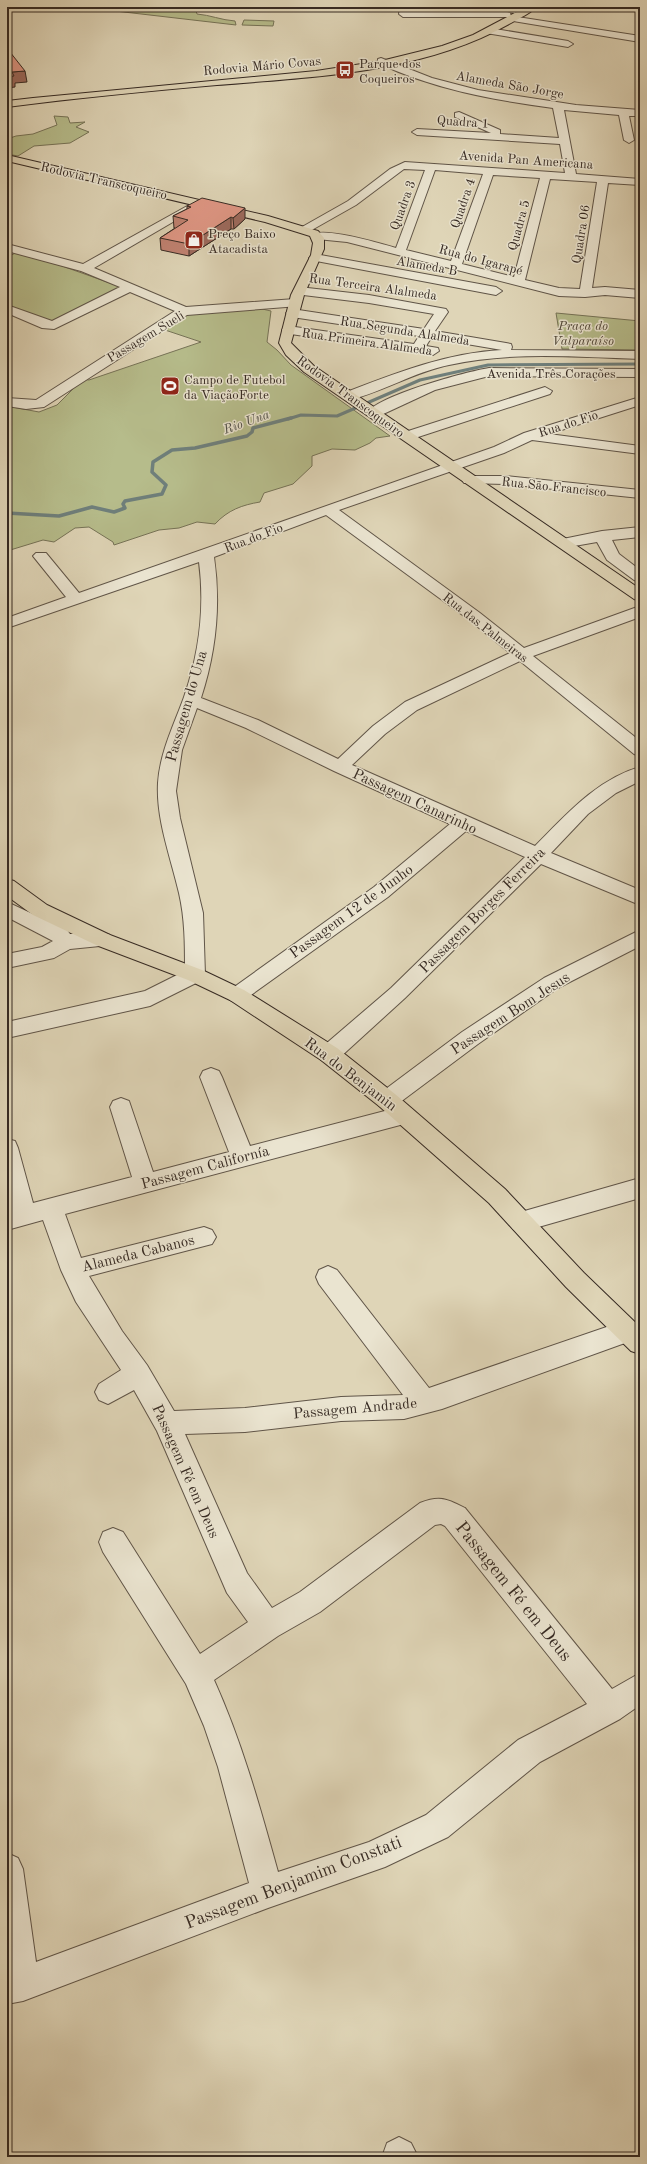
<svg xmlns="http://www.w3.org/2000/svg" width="647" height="2164" viewBox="0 0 647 2164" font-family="'Old Standard TT',serif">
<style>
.green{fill:#b6bc8b;stroke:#767357}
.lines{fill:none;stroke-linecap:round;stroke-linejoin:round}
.stream-far1{stroke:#6f7f7b;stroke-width:3}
.stream{stroke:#6f7f7b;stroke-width:3.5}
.minor-casing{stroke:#605548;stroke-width:2}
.major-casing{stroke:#362a23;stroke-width:2}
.minor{fill:#eae4d0;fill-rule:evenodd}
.major{fill:#dfd5b7;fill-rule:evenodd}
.wall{fill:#c18272;stroke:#362a23}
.shaded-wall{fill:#9d6a5d;stroke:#362a23}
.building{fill:#e09785;stroke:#362a23}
.labels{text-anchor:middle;stroke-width:3;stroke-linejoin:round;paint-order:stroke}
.far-poi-label{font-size:13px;fill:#362a23;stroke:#eae4d0;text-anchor:start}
.far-street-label{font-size:13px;fill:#362a23;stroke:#eae4d0}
.far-park-label{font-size:13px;font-style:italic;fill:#504738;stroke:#eae4d0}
.far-water-label{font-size:13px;font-style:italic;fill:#4e4e48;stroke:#eae4d0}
.street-label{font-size:15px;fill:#362a23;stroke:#eae4d0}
.near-street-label{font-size:18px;fill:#362a23;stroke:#eae4d0}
</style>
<rect width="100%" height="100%" fill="#dfd5b7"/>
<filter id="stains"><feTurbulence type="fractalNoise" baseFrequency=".005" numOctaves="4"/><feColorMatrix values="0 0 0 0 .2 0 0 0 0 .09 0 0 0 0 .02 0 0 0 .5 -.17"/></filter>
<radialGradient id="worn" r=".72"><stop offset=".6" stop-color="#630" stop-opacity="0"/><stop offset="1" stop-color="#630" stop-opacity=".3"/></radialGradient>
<path class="green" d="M99,7L203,8L196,11L197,14C210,15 221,20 235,21L236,25L98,9Z
M244,20L274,21L273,26L242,25Z
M54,116L68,117L70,123L85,122L76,127L89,132L70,143L34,146L18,156L7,154V139L16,136L33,134L57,125Z
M20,251L124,288L53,324L7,307V257Z
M258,308L271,311L267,342L277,350L291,365L390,436L376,438L370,443L355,450L332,449L312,456V466L293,484L264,493L260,502C242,505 228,510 215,524L197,522L179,528L159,530L114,545L113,542L89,527L75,528L54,542L43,540L7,551V420L9,418L7,416V406L39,412L57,405L83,379L89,380L201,342L165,330L175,320L190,313Z
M556,313L640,321V350L562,349Z"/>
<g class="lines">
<path class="stream-far1" d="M288,419L301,415L337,416L420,380L488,365L640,364"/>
<path class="stream" d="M7,513L59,516L92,507L114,512L125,508L123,504L125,501L162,494L166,485L152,472L153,462L172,450L195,448L247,436L252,432L253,428L291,418"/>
<g class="minor-casing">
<path id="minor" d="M400,7H515L519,10L515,13L507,12L510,13L511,16L640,36V42L513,21L510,20L509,17H403L399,14ZM408,10L506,12L408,11Z
M489,28L568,41L573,44L568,47L486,33V29Z
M381,58L432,78L478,90L576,105L640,110V116H629L634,140L629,143L624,140L619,115L564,110L576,174L640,179V185L608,183L592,288L605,287L640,290V298L605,295L585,297L559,296L347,242L317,239L311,236C319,225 382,244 396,248L425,170L404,169L356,205L310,231H302L300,229L302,227L348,201L390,169L405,162L565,173L560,144L417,135L412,132L417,129L491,133L455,117V113L459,112L500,130V134L559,138L553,108C493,100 433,89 378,63V59ZM435,170L483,174L451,261L406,250ZM493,175L540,178L514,277L462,264ZM550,179L597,182L580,289L559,288L525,280Z
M198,200L202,201L204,203L202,205L94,268L186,307L295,299L301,303L299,306L187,315L44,407L26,409L7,406V398L36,400L175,311L130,292L54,329L42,328L7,313V305L52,321L120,287L81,271L7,251V244L83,264Z
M315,254L496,287L502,291L496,295L311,260L309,258Z
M299,287L369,295L446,309L448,312L435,331L506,343L511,344L512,347L511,350L640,351V359C577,357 512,351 449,365C414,372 383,392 349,400L344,399L342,396L344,393C396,373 446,353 502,350L431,338L426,346L438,348L439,351L433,355L284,333L282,330L284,327L288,326L414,344L419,336L292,317L286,313L292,309L424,329L434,314L369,303L295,294L293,291Z
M489,368L640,369V377L489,376L435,390L379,416H369L367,413C379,395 466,372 489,368Z
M545,387L552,391L550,394L412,439H402L400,436L402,433Z
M640,397V405L549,434L640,446V454L532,440L504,453L339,510L480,613L524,648L640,606V617L533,656L640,741V756L634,754L520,661L417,710L385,734L352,765L535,846C565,816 597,779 640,767V781L616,793L588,814L551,853L640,890V905L541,864L405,998L337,1060L329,1062L321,1060L318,1054L321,1048L391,988L525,857L466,831L388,897L244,1000L237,1003L230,1000L227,995L230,990L374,887L450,824L334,771L246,728L197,708L182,750L176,791L180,818L203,913L205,975L202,980L150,1006L7,1038V1022L145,991L185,971C185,944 185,919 179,893C171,858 156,820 158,783C160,752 174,725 184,697C199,654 205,607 199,562L7,628V618L66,597L33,556L36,553H46L79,593L494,447L524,433ZM326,515L468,619L510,653L405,702L373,726L338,759L258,720L201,698C216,652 221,605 214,557Z
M469,476H505L640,490V498L505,484L464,483L462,480L464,477Z
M640,527V537L612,540L619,554L640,570V582L634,580L607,560L597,542L563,548L558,546L555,543L558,540L602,531Z
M7,902L67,930L70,934L103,933L110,935L113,940L110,945L70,949L54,958L7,968V954L42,947L53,941L7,917Z
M640,930V946L558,988L478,1044L395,1106L387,1109L379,1106L376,1100L379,1094L462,1032L544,978Z
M211,1068L219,1071L222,1077L250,1146L404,1106L412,1109L415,1115L412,1121L404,1124L65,1214L81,1258L204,1227L212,1230L216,1237L212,1244L89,1276L122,1331L147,1365L174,1411L245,1408L341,1397L403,1395L319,1284L316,1277L319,1270L328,1266L337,1270L429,1388L627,1320L636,1323L640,1331L636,1339L442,1409L404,1419L341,1421L245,1432L185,1434L247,1573L272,1608L300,1592L420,1503C440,1495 447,1499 465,1508L612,1689L640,1673V1705L620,1719L540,1762L448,1837L385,1867L268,1908L23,2001L7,2004V1853L18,1858L23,1869L36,1962L249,1883L218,1767L204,1726L186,1684L103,1552L99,1542L103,1532L113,1528L123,1532L200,1654L248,1622L227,1593L157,1431L134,1390L108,1404L99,1400L95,1392L99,1384L121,1370L76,1302L61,1270L43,1220L7,1230V1210L11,1209L7,1192V1139L15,1141L18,1148L33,1203L132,1177L110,1107L113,1101L121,1098L129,1101L153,1172L229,1152L200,1077L203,1071ZM441,1524L445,1526L587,1704L518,1740L426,1815L369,1842L278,1872C260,1807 242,1742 214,1680L278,1636L320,1612L435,1525Z
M640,1178V1198L521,1232L513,1229L509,1222L513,1215L521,1212Z
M399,2137L411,2143L418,2157H382L387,2143Z"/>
</g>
<g class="major-casing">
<path id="major" d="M526,7H536C530,14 519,18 511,23C423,73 316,77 217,85C147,91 77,98 7,107V101L33,98L316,71L381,61L442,46L473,35Z
M7,155L268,216L318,231L324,238V249L304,295L291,343L314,366L640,589V601L634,599L304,372L286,355L279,343L291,295L311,255L313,243L310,236L265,222L7,161Z
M7,879L14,881L47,905L110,935L202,970L244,990L337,1048L395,1094L505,1189L584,1273L640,1327V1354L631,1351L566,1287L489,1203L379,1106L321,1060L230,1000L188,980L96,945L33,915L7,896Z"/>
</g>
<use href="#minor" class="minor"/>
<use href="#major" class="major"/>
</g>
<path class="wall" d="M187,206L245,219L234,229H231L189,256L161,250L160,238L175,228H174L173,216L187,209Z"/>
<path class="shaded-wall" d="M25,71L27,82L15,83V87L7,88V77L12,72Z
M245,208V219L234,229L233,218Z
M231,217V229L189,256V244Z"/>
<path class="building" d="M7,52H10L25,71L12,72L14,76L7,77Z
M202,198L245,208L233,218L231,217L189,244L160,238L188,220L173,216L191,207L187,206Z"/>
<defs>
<g id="bus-square" transform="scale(1)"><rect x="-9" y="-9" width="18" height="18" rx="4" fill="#8f2418" stroke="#eae4d0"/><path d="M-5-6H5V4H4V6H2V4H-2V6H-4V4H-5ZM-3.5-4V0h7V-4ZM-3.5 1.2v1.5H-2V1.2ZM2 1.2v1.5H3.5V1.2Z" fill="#fff"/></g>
<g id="shop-square" transform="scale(1)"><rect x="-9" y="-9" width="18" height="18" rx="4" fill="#8f2418" stroke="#eae4d0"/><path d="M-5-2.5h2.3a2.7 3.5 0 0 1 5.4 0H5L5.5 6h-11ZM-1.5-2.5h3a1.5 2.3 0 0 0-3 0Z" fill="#fff"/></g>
<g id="stadium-square" transform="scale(1)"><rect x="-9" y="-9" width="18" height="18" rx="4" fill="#8f2418" stroke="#eae4d0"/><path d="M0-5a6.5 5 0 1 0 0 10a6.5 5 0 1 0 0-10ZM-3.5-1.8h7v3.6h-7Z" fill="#fff"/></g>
</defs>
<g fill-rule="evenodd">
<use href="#bus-square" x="345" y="70"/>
<use href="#shop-square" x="194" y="240"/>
<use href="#stadium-square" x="170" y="386"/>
</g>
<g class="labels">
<g class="far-poi-label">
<text x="359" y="68">Parque dos<tspan x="359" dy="15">Coqueiros</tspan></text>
<text x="208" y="238">Preço Baixo<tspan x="208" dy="15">Atacadista</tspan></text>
<text x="184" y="384">Campo de Futebol<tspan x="184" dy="15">da ViaçãoForte</tspan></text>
</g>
<g class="far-street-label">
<text transform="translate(262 65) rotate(-5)" y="5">Rodovia Mário Covas</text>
<text transform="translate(510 84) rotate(10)" y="5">Alameda São Jorge</text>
<text transform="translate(463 121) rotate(4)" y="5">Quadra 1</text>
<text transform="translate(526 159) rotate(4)" y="5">Avenida Pan Americana</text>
<text transform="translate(104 180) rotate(13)" y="5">Rodovia Transcoqueiro</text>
<text transform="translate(462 203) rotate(-71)" y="5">Quadra 4</text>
<text transform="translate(402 205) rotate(-70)" y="5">Quadra 3</text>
<text transform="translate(518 225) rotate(-75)" y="5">Quadra 5</text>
<text transform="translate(580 234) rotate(-81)" y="5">Quadra 06</text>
<text transform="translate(481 259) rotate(15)" y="5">Rua do Igarapé</text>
<text transform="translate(427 265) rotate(10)" y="5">Alameda B</text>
<text transform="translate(373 286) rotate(8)" y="5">Rua Terceira Alalmeda</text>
<text transform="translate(405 330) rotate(9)" y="5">Rua Segunda Alalmeda</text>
<text transform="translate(145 336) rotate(-31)" y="5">Passagem Sueli</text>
<text transform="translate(367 341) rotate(8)" y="5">Rua Primeira Alalmeda</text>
<text x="551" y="378">Avenida Três Corações</text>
<text transform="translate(351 396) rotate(36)" y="5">Rodovia Transcoqueiro</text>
<text transform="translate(568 423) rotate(-18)" y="5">Rua do Fio</text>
<text transform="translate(554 486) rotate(6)" y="5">Rua São Francisco</text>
<text transform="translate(253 537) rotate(-21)" y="5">Rua do Fio</text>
<text transform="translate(486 627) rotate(38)" y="5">Rua das Palmeiras</text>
</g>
<g class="far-park-label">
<text x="583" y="330">Praça do<tspan x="583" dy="15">Valparaíso</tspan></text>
</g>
<g class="far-water-label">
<text transform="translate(246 421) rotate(-20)" y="5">Rio Una</text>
</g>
<g class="street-label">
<text transform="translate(186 706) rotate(-74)" y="5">Passagem do Una</text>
<text transform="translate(415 801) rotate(25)" y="5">Passagem Canarinho</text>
<text transform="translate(482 910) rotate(-45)" y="5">Passagem Borges Ferreira</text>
<text transform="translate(351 911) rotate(-36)" y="5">Passagem 12 de Junho</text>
<text transform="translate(510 1013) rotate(-33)" y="5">Passagem Bom Jesus</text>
<text transform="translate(351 1074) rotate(37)" y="5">Rua do Benjamin</text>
<text transform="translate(205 1167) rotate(-15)" y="5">Passagem Californía</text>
<text transform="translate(138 1253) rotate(-14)" y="5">Alameda Cabanos</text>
<text transform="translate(355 1408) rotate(-5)" y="5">Passagem Andrade</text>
<text transform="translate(186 1471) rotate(66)" y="5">Passagem Fé em Deus</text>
</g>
<g class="near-street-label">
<text transform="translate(514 1591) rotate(51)" y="6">Passagem Fé em Deus</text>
<text transform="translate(293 1882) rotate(-21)" y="6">Passagem Benjamim Constati</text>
</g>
</g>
<rect width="647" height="2164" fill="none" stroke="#dfd5b7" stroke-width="24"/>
<rect x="8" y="8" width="631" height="2148" fill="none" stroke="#362a23" stroke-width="2"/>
<rect x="12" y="12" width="623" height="2140" fill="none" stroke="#362a23"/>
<rect width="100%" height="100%" filter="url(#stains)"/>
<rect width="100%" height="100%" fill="url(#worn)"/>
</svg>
